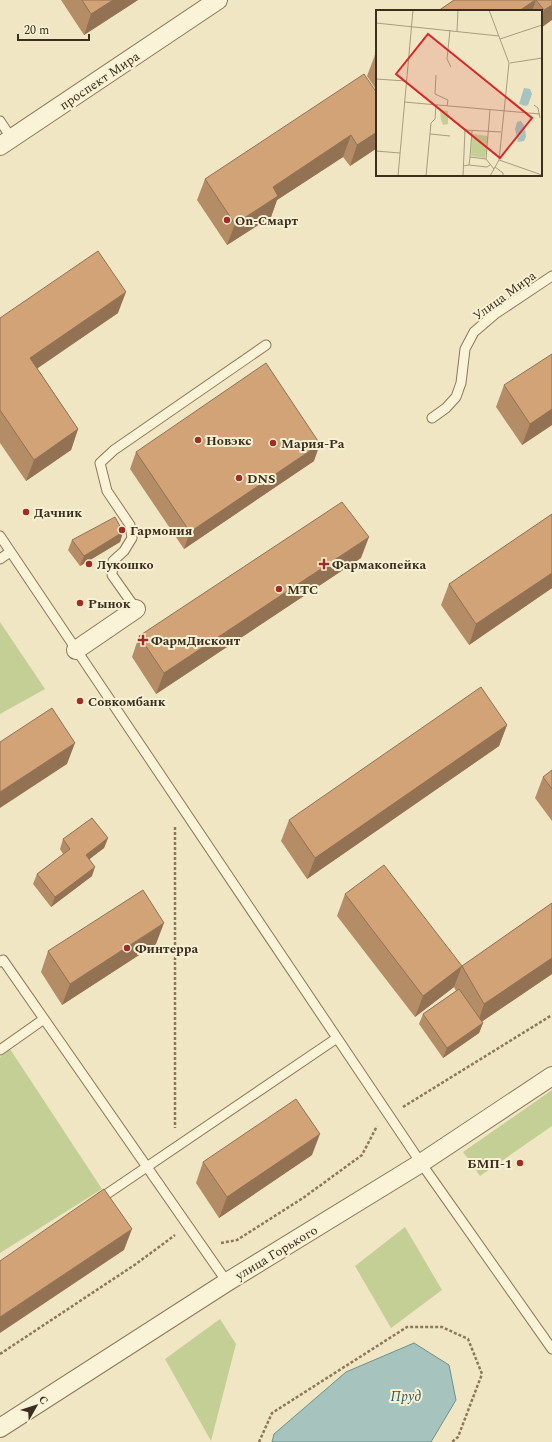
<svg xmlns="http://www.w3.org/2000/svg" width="552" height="1442" viewBox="0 0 552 1442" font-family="Spectral,serif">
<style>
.green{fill:#c4cf96}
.water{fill:#a6c3bd;stroke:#6c928c}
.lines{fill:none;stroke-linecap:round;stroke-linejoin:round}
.lane-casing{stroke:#8c7859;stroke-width:11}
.street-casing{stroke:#8c7859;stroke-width:20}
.path{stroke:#8c7859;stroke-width:2.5;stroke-dasharray:3 2;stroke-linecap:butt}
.lane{stroke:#fbf3d7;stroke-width:9}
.street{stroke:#fbf3d7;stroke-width:18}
.wall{fill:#b48c66}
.shaded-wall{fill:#927253}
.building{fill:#d1a377;stroke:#927253}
.poi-dot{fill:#9e2e25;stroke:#f7f0d3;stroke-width:1.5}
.labels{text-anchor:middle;stroke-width:4;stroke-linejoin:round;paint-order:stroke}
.street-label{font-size:13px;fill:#3b2e1e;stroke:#f7f0d3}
.poi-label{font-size:13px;font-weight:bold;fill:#3b2e1e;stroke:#f7f0d3;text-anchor:start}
.water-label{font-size:14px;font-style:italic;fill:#2c5b5c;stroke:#f7f0d3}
.inset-road{fill:none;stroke:#a89c81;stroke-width:1}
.view{fill:#d62828;fill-opacity:0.15;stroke:#d62828;stroke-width:2}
.inset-edge{fill:none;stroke:#3b2e1e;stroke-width:2}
</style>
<rect width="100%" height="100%" fill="#f0e6c3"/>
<path class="green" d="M0,622L45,689L0,714Z
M10,1049L102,1189L0,1253V1057Z
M552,1090V1126L480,1176L463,1152Z
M405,1227L442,1290L391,1328L355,1266Z
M220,1319L236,1344L211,1441L165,1359Z"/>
<path class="water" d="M414,1343L449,1365L456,1400L431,1442H272L274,1434L346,1372Z"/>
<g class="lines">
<g class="lane-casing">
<path id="lane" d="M0,121L12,139
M432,418L446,408L456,397L461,383L465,349L474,332L495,314L552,276
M0,536L421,1163L552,1349
M0,559L10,552
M136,609L112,575L113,561L124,551L132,538L130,525L107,491L100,463L114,450L266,345
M0,962L3,960L227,1282
M0,1050L44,1019
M98,1200L337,1038"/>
</g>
<g class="street-casing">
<path id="street" d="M0,146L218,0
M76,650L136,609
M0,1428L227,1282L421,1163L552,1076"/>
</g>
<path class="path" d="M175,827V1128
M403,1107L552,1015
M221,1243L237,1240L303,1198L362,1155L377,1126
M0,1354L136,1264L175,1235
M259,1442L272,1413L407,1327H442L468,1339L482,1374L458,1437L452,1442"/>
<use href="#lane" class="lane"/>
<use href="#street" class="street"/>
</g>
<path class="wall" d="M61,0H138L84,35Z
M454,0H552L541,28V11H438Z
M377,53V91L367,76L375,55Z
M377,93V148L350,166L343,157L277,200L271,217L227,245L197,200L205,179Z
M118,313L37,368L78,429L71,450L26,481L0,443V318Z
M504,385L552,425L522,445L496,407Z
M136,452L314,461L184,549L130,469Z
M552,514V588L469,645L441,605L449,584Z
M123,532L120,542L80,566L68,550L72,540Z
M361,558L156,694L132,657L139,636Z
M507,725L499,746L307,879L281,841L289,820Z
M552,770V821L535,798L543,777Z
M108,838L104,848L89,859L92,876L51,907L33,884L37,874L63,854L60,849L63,839Z
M345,894L462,966L454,987L415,1017L337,916Z
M552,903V974L482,1021L483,1023L479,1033L443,1058L419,1024L423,1014L456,991L454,987L462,966Z
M156,944L62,1005L41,972L48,951Z
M312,1155L219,1218L196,1183L203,1162Z"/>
<path class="shaded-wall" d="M113,0H138L84,35L91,14Z
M536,0L532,11H519Z
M552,5V20L541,28V18L544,10Z
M377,132V148L350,166L357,145Z
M351,135L343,157L277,200L271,217L227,245L235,224L273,187Z
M126,292L118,313L22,379L30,358Z
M552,409V425L522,445L530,424Z
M78,429L71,450L26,481L34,460Z
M320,444L314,461L184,549L190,532Z
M123,532L120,542L80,566L84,556Z
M369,537L361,558L156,694L164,673Z
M552,573V588L469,645L476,624Z
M507,725L499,746L307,879L315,858Z
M75,743L67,764L0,808V792Z
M108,838L104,848L82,865L86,855Z
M95,867L92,876L51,907L55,897Z
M164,923L156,944L62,1005L70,984Z
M552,958V974L477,1025L484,1004Z
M462,966L454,987L415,1017L423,996Z
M483,1023L479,1033L443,1058L447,1048Z
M320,1134L312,1155L219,1218L227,1197Z
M132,1229L124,1250L0,1333V1317Z"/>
<path class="building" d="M82,0H113L91,14Z
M454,0H535L519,11H438Z
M536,0H552V5L544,10Z
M377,53V58L375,55Z
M364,74L377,93V132L357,145L351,135L273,187L278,196L235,224L205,179Z
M98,251L126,292L30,358L78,429L34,460L0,410V318Z
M552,354V409L530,424L504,385Z
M266,363L320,444L190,532L136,452Z
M342,502L369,537L164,673L139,636Z
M552,514V573L476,624L449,584Z
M115,517L123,532L84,556L72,540Z
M481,687L507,725L315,858L289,820Z
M52,708L75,743L0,792V742Z
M552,770V789L543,777Z
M92,818L108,838L86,855L95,867L55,897L37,874L70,849L63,839Z
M384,865L462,966L423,996L345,894Z
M143,890L164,923L70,984L48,951Z
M552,903V958L484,1004L462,966Z
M459,989L483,1023L447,1048L423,1014Z
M296,1099L320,1134L227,1197L203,1162Z
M104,1189L132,1229L0,1317V1261Z"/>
<g class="poi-dot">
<circle cx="227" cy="220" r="4"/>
<circle cx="198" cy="440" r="4"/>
<circle cx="273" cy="443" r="4"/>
<circle cx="239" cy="478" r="4"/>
<circle cx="26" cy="512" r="4"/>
<circle cx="122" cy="530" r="4"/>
<circle cx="89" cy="564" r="4"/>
<path d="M322 558h4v4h4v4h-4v4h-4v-4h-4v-4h4z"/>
<circle cx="279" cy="589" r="4"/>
<circle cx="80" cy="603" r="4"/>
<path d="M141 634h4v4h4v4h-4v4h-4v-4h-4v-4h4z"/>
<circle cx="80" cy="701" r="4"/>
<circle cx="127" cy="948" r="4"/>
<circle cx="520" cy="1163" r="4"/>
</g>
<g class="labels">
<g class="street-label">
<text transform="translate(99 80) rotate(-34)" y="5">проспект Мира</text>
<text transform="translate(504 295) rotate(-36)" y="5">Улица Мира</text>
<text transform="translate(276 1252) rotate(-31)" y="5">улица Горького</text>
</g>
<g class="poi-label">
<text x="235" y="225">On-Смарт</text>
<text x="206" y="445">Новэкс</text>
<text x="281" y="448">Мария-Ра</text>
<text x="247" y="483">DNS</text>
<text x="34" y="517">Дачник</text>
<text x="130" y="535">Гармония</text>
<text x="97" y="569">Лукошко</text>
<text x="332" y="569">Фармакопейка</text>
<text x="287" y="594">МТС</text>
<text x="88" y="608">Рынок</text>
<text x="151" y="645">ФармДисконт</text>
<text x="88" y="706">Совкомбанк</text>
<text x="135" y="953">Финтерра</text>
<text x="512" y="1168" text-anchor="end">БМП-1</text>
</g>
<g class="water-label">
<text x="406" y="1401">Пруд</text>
</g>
</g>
<g transform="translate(376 10)">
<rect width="166" height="166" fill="#f0e6c3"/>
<path d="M64,100L72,101V114L67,115L65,110ZM96,124L112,126L109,148L95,146Z" fill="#c4cf96"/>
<path d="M148,78L154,79L156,84L152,95L149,96L143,94ZM145,111L149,117L150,127L148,131L142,132L139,119L141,112Z" fill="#a6c3bd"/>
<path class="inset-road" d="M113,0L133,53L123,150L114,166M0,13L123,26M74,20L71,49L75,57M81,21L82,0M124,29L166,15M134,53L166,48M60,65L59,84L72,90L71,96M0,69L30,71M28,92L164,104M158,95L162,98L164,108M114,100L110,149L118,159M54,124L74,126M0,141L24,143M94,147L96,121M123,150L166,165M93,155L111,157L114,155M87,156L93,155L94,147L110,149M119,157L127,163V166M22,166L37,0M50,166L55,113L59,109L60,95M87,166L89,120L125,122"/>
<path class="view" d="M52,24L156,108L124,148L20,64Z"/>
<rect width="166" height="166" class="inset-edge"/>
</g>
<g transform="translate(36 1406) rotate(51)" stroke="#f7f0d3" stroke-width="3" paint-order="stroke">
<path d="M0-3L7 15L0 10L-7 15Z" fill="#3b2e1e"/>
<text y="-6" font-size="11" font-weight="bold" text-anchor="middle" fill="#3b2e1e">С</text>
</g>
<path d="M18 34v6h71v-6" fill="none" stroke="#3b2e1e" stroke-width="2"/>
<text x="24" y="34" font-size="12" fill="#3b2e1e" stroke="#f7f0d3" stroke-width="3" paint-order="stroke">20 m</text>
</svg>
